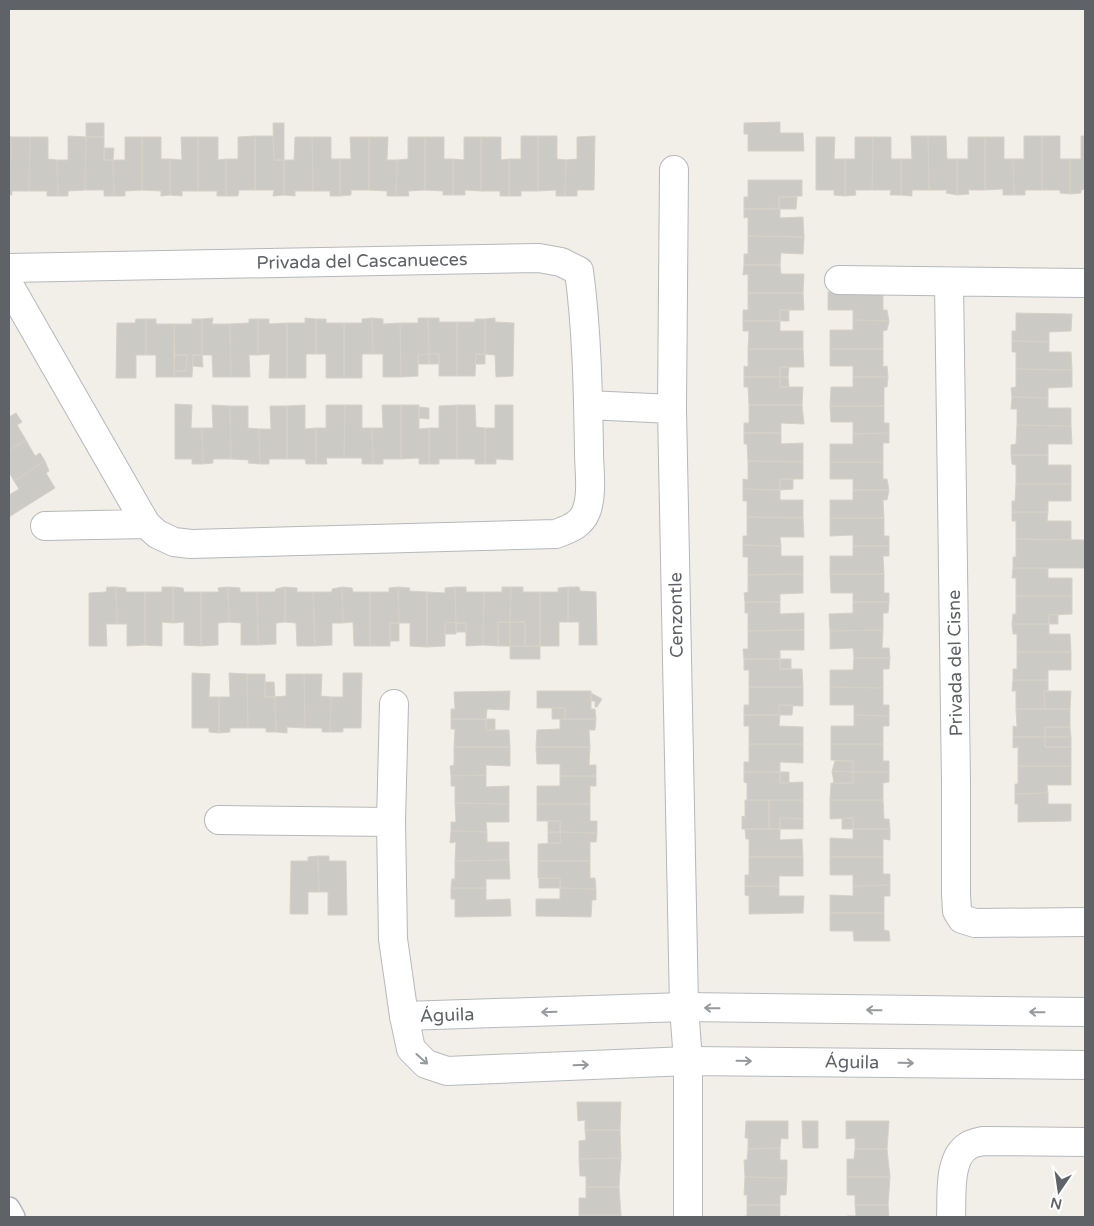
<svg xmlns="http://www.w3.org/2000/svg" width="1094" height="1226" viewBox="0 0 1094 1226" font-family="'Varela Round',sans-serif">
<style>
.building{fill:#cccac5;stroke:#d6d1c6}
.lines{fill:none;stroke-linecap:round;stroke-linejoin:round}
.lane-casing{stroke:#b5b8bc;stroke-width:24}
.street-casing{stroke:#b5b8bc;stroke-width:30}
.secondary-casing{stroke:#b6babf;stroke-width:30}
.lane{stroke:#fff;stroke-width:21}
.street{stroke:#fff;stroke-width:28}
.secondary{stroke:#fff;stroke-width:28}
.oneway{stroke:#979a9d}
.labels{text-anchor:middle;stroke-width:5;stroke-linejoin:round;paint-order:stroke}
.street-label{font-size:18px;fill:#5f6368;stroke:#fff}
</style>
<rect width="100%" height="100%" fill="#f1efe8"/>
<path class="building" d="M780,122V133H803L804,151H748V134H744V123Z
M86,123H104V137H86Z
M273,123H284V160H274Z
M9,136L11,137L12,160H9Z
M68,136L86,137L85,190L68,191V196H58L57,160H68Z
M255,136H273L274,160H284V195L273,196L274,190H255Z
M255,136V190H239L238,196H226V159H238V137Z
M521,136H538V191H521V196H509V159H521Z
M538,136H557V159L566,160L565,196H556V190L538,191Z
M595,136L594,190H577V196H565L566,160L577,159V137Z
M911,136H928L929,190H912V196L901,195V159H912Z
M928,136H946L947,159H957V195L946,193L947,190H929Z
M1024,136H1042V190H1025V195H1014L1013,159H1024Z
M1042,136H1060V159H1070V194L1060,193V190H1042Z
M1081,136H1085V189L1081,190V193L1070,194V159H1081Z
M11,137H30L29,191H12V195H9V160H12Z
M30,137H48V159L57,160L58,196H47V191H29Z
M86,137H104V160H113L114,196H104V190H85Z
M125,137H142V190L125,191V196H114L113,160H125Z
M142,137H161V159H170V195L161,196V191L142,190Z
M181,137H198V191H182V196L170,195V159L182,160Z
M198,137H218V160L226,159V196H217V191H198Z
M295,137H312L313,191H295V196L284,195V160H294Z
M312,137H331V159H340V196H330V191H313Z
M350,137H369V190H351V195L340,196V159H351Z
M369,137H388L387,160H397L396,196H387V191L369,190Z
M408,137H425V190L408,191L409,196H396L397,160L408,159Z
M425,137H444V159H453V195H443V191L425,190Z
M464,137H481V191L465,190V195H453V159L464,160Z
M481,137H501V160L509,159V196H500V191H481Z
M816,137H835L834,159H845V196L834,195V190H816Z
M855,137H873L872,190H855L856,195L845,196V159H855Z
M873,137H891V159H901V195H890L891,190H872Z
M968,137H985V190H968L969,194L957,195V159H968Z
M985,137H1004V159H1013L1014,195H1003V189L985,190Z
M104,148H114L113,160H104Z
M748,180H802V196L779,197V209H744V197H748Z
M779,197H797L796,209H779Z
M780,208V218L803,217L804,237L748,236V217L744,218V209Z
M748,236L804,237L803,254L781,253L780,265H744V254H748Z
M744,265H780L781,274H804L803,293H748V274L743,275Z
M828,292H883V310H887L889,321L853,320V310H828Z
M748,293H803L804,310H780V321H743V310H748Z
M780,310H789V321H780Z
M1016,313L1072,314L1071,331L1049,332V342L1012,341V331H1016Z
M213,318L212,324H230L231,377H213L212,355H202V319Z
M305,318L316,319V354H306V378H287V323H305Z
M372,318L383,319V324L400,323L401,377H383V354H373Z
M372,318L373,354H362V378H344V323H362V319Z
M418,318H428L429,354L418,355V376L401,377L400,323H418Z
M428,318H439V322H457V376H439V354H429Z
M495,318V322L514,323L513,376L496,377L495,355L485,354V319Z
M136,319H146V355H136V378H116L117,323H135Z
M146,319H156V324H174V377H156V355H146Z
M192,319H202V355H193L192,377H174V371H186L187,355H175L174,324H192Z
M249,319H258V355H249L250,377H231L230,324L249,323Z
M258,319H269V324L287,323V378H269L270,354L258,355Z
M316,319H326V323H344V378H326V354H316Z
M475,319H485V354H476L475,376H457V322H475Z
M853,320L889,321L887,330L883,331V349H830V330H853Z
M743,321H780V331H803V349H748L749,331H743Z
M1012,341L1049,342V352H1071L1072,370L1016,369V352H1012Z
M748,349H803L804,367H780V377H744V366L748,367Z
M830,349H883V367L887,366L888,377H853V366H830Z
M429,354H439V364H429Z
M429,354V364H418V355Z
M476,354H485V364H475Z
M175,355H187L186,371H174Z
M193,355H202L203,367L193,366Z
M780,367H789L788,377H780Z
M1016,369L1072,370V387L1048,388V398L1012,397L1011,388L1016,387Z
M744,377H780V387H803L802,405H749L748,387H744Z
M780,377H788L789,387H780Z
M853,377H888L887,387H884V406H830L831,387H853Z
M1012,397L1048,398V408H1071V426L1017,425V409H1011Z
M175,404L192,405L191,428H202L203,464H192V459H175Z
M212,405L230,406L231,459H213V463L203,464L202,428H213Z
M305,405V429L316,428V464H306L305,459H287V406Z
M326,405H345L344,458H326L327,464H316V428H326Z
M345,405H362V428H372L373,464H362V458H344Z
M382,405H401V459H383V464H373L372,428H383Z
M401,405H419V429L429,428V464H419V458L401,459Z
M457,405H475L476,427L485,428V464H475V459H457Z
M457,405V459H439V464H429V428H439V406Z
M495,405H513V460L496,459V464H485V428H495Z
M749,405H802L804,424L781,423V433H744V423H749Z
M230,406H248V428L259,429L260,464L248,463L249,460L231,459Z
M270,406H287V459H269V464H260L259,429H271Z
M830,406H884V423H889V433L853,434V422H831Z
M419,407L429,408V419L419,418Z
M16,413L22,422L17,425L26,440L9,450V417Z
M1017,425L1071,426L1072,444H1048V455H1011V445L1016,444Z
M744,433H781V444L803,443V462L748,461L747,444H744Z
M889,433V443H883V462H830V444H853V434Z
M26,440L35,456L40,453L45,461L14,481L9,472V450Z
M1011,455H1048V465H1071V484H1016V465L1012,464Z
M45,461L49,471L46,473L55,488L9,517V495L19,489L14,481Z
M748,461L803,462V479H780V490L743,489V479L748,480Z
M830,462H883V479H887L889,490H853V479H830Z
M780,479H793V489L780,490Z
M1016,484H1071V501H1048V512H1012V501H1015Z
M743,489L780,490V500H803V518L747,517V501H743Z
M853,490H889L887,500H883L884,518H830V500H853Z
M1012,512H1048L1047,521H1071V540L1016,539V521H1012Z
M747,517L803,518L804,537H780L781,546L743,545V536H747Z
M830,518H884V536H889V546H853V535L830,536Z
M1016,539L1085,540V568H1013V557H1016Z
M743,545L781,546V556H803V574L748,575V557H743Z
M853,546H889V556H883L884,574H830V556H853Z
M1013,568H1048V578H1072V596H1016V578H1012Z
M803,574V593L780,594V602H745L744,593L748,592V575Z
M830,574H884V593H889V602H853V593H831Z
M107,587H116L117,624H106L107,646H89V593L106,592Z
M116,587L126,588V592H145V645L127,646V624H117Z
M162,587H173V623L162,622V646L145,645V592H162Z
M173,587L183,588L184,592H201V646L184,645V622L173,623Z
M228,587L240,588V592H257L258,645H241V623L229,622Z
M228,587L229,622L218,623V645L201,646V592H219L218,588Z
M285,587L297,588V592H313L315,646H297L296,623L285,622Z
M285,587V622L276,623V644L258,645L257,592H275L276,589Z
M342,587L352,588L353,592H370V646H354L353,622L343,623Z
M342,587L343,623H332V645L315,646L313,592H332V589Z
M398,587L410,588L409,591L427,592V647L410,646V623H399Z
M398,587L399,623H390V646H370V592H389V588Z
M455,587H466V592H484L483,645L466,646V623H456Z
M455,587L456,623L445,622V646L427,647V592L445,593V588Z
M502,587H511L510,622H498V646L483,645L484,592H502Z
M511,587H523V592H540V646H525V622H510Z
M568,587H579L580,591L596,592L597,645H579V622H568Z
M568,587V622H559V646H540V592H558V588Z
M1016,596H1072V614L1049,615V624H1012L1013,614H1016Z
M745,602H780V614L804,613V630L748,631V613H745Z
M853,602H889L888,613H883V630L830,631L829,614L853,613Z
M1058,614V624H1049V615Z
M445,622L456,623V634H445Z
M498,622H510V646H498Z
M510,622H525V646H510Z
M390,623H399V641H390Z
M456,623H466V632H456Z
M1012,624H1049V634H1070L1071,652H1017V634H1013Z
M804,630V650H780V659H744L743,649H748V631Z
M883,630L882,648H889L890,658H854L853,648L830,649V631Z
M510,646H540V659H510Z
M1017,652H1071V670H1048V680H1013V669H1017Z
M854,658H890L889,669H883V688L830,687V670H853Z
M744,659H780V669H802L803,687H749V670H744Z
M780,659H791V669H780Z
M192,673L210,674L209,697H219V733L209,732V728H192Z
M229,673L247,674L248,728H230V732L219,733V697H230Z
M343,673H362L361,728H343V732H330L331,697H343Z
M247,674H265V697H275L276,732H266V728H248Z
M286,674H304L305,728L287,727V733L276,732L275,697L286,696Z
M304,674H322L321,696L331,697L330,732H322V728H305Z
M1013,680H1048V691H1044L1045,709H1016V691H1012Z
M265,682H274L275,697H265Z
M749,687H803V706L779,705L780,715H744V705H749Z
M830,687L883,688V705H889V716L854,715V705H830Z
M510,691L509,710L487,709L486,719H451V709H455L454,692Z
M537,691H591V709H595L596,719H565V708H537Z
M1044,691H1071L1070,709H1045Z
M591,693L602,699L597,707H595V701H591Z
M779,705H793L792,715H780Z
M552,708H565V719H552Z
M1016,709H1070V727H1045V737H1013V726L1017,727Z
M744,715H780L779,726L803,727V744H749V726H744Z
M854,715L889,716V726H883V744H831V726H854Z
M451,719H486V730H509L510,747H454L455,729H451Z
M486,719H495V730H486Z
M560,719H596L595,730H589L590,747H536L537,730L560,729Z
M1045,727H1070L1071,737H1045Z
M1013,737H1045V747H1071V766H1018V747L1013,748Z
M1045,737H1071V747H1045Z
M749,744H803V763L780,762V772H744V762H749Z
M831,744H883V761H889V772H853V761L831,760Z
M454,747H510V766L486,765V775L451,776L450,766L454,765Z
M536,747H590L589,765H596V776H560V764H537Z
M835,761H853V772L832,771Z
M1018,766H1071V785H1047L1048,793L1015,794V784H1018Z
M832,771L853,772V783H834Z
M744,772H780V783L803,782V800H747V783L744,782Z
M780,772H789V783H780Z
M853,772H889V782L883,783V800H830L831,783H853Z
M486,775V787L509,786V804L455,803V786H451V776Z
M560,776H596V786H590V804H537V786H560Z
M1048,793V804H1071V821L1018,822V804H1015V794Z
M745,800H769V829H742V816L745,817Z
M769,800H803V819L780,818V829H769Z
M830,800H883L884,819H889L890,829H853V818L830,819Z
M455,803L509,804V822H486L487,832L451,831V822H456Z
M537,804H590V821H597V833L560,832V821H537Z
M780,818L803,819V829H780Z
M842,818H853V829H842Z
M548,821H560V832H548Z
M745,829H780V840L802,839L803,857H749V839H746Z
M853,829H890V840L883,839V857H830V838L853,839Z
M451,831L487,832V842H509V860L455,861L456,842L450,843Z
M548,832H560L561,843H548Z
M560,832L597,833L596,842H590V861H538V844L561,843Z
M318,856H329V861H346L347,915H328V892H319Z
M318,856L319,892H308V914H290L291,861H308V857Z
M749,857H803V876H779V886H745V875H749Z
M830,857H883V874H890V885L853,886V875H830Z
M509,860L510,879H486V888H451L452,879H455V861Z
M538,861H590V878H595L596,889L560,888V878H538Z
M539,878H560V888H539Z
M890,885V896H884V913H830V895L853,896V886Z
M745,886H779V896H804L803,913L749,914V896L745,895Z
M451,888H486V900L510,899L511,916L455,917V899H451Z
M560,888L596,889V900H592L591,917L536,916V899H560Z
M830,913H884V930L889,931L890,941H854L853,931H830Z
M577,1102H621L620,1130H585V1120L578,1121Z
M746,1121H788V1139L781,1138L780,1148L748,1149V1138H745Z
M802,1121H818V1148H803Z
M846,1121H889L887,1149H855V1138L846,1139Z
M585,1130H620L621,1158L579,1159V1141L586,1140Z
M780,1148V1160H787V1178L745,1177L744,1160H747L748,1149Z
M855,1149H887L890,1177H847V1159H854Z
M621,1158L619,1187H586V1176H580L579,1159Z
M745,1177L787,1178L786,1195H780V1205H747V1195H744Z
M847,1177H890L888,1205H855V1195H847Z
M586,1187H619L621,1215H579V1198H586Z
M747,1205H780V1217L787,1216V1217H745V1216H747Z
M855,1205H888L889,1217H847V1216H856Z
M579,1215H621V1217H579Z"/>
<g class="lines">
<g class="lane-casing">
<path id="lane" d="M9,1208L14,1217"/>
</g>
<g class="street-casing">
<path id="street" d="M674,170L672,409L684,1007L688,1061V1217
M9,268L539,258L561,262L579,271C587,331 588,392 589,451C589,470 593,495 586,512C580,526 568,529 556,534L191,544L174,542L157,534L146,524L9,285
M839,280L1085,283
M949,282L956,783V894L957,911L962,919L975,923L1085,922
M588,405L672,409
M45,526L146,524
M394,704L391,822L393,939L404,1016
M219,820L391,822
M951,1217C952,1196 948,1158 968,1146C972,1143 978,1142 983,1141L1085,1142"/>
</g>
<g class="secondary-casing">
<path id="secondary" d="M1085,1012L684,1007L404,1016L411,1049L426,1064L447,1071L688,1061L1085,1065"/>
</g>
<use href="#lane" class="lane"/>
<use href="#street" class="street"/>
<use href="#secondary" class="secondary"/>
</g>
<defs><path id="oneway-shaft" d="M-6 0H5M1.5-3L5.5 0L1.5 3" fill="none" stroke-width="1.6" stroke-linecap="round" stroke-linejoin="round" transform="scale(1.25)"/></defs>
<g class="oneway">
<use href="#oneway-shaft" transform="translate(712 1008) rotate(-179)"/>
<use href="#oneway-shaft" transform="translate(874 1010) rotate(-179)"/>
<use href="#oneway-shaft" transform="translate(549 1012) rotate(178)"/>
<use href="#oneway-shaft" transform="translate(1037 1012) rotate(-179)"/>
<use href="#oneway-shaft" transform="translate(422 1059) rotate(42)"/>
<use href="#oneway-shaft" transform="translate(744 1061) rotate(1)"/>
<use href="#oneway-shaft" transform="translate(906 1063) rotate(1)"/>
<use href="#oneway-shaft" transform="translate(581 1065) rotate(-2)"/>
</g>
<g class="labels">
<g class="street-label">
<text transform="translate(362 261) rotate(-1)" y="6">Privada del Cascanueces</text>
<text transform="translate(676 615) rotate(-91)" y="6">Cenzontle</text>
<text transform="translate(955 663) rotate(-91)" y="6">Privada del Cisne</text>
<text transform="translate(447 1015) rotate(-2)" y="6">Águila</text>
<text transform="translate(852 1062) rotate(1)" y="6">Águila</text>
</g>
</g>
<rect width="1094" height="1226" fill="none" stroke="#5f6368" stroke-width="20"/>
<g transform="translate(1059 1191) rotate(193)" stroke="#ffffff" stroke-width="4" paint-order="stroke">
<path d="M0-4L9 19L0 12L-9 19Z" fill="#5f6368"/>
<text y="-8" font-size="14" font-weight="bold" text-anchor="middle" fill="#5f6368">N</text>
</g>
</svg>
